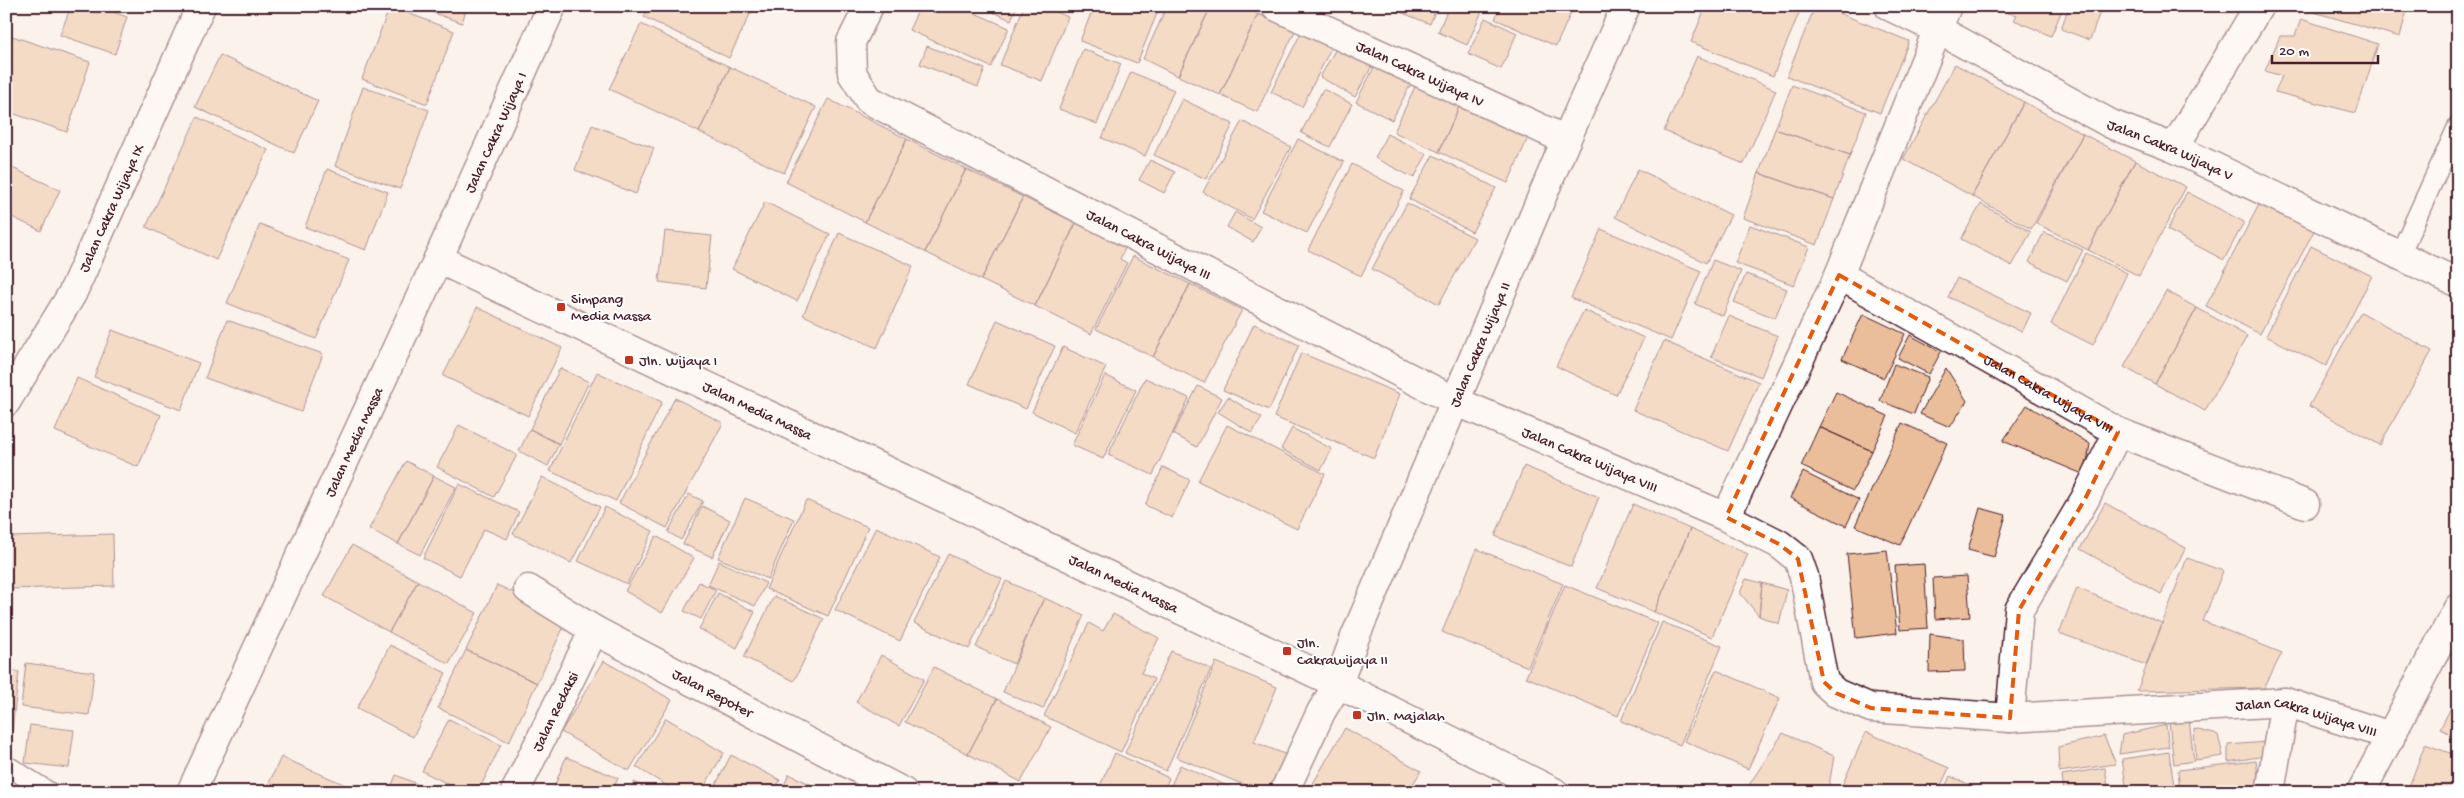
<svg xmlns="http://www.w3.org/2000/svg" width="2464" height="798" viewBox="0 0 2464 798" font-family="'Gochi Hand',sans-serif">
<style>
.building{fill:#eabe9a;stroke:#4a1f2b}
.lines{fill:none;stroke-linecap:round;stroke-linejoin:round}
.service-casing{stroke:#4a1f2b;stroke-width:22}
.minor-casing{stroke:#4a1f2b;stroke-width:31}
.tertiary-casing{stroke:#4a1f2b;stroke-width:31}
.service{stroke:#fff;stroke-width:19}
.minor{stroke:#fff;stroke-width:28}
.tertiary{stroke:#fff;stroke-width:28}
.marked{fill:none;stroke:#e8590c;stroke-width:4;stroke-dasharray:10 6;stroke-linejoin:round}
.poi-dot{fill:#c8321e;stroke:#fff;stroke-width:2}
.labels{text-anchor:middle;stroke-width:4;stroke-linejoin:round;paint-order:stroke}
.street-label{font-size:15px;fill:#4a1f2b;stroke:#fff}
.poi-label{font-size:15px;fill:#4a1f2b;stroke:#fff;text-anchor:start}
</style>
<rect width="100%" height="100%" fill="#fbf2eb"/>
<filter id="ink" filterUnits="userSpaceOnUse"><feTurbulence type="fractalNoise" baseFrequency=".02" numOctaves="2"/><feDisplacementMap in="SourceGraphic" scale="10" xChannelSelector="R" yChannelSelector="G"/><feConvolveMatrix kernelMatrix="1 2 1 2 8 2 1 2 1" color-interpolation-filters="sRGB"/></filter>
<g filter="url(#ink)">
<path class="building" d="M71,6H96L127,17L115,54L60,35Z
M390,6L454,31L427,104L362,79Z
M413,6H467L462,23Z
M649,6H754L729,58L644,17Z
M920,6H959L1009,28L991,67L909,30Z
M979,6H1017L1011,20Z
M1024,6H1042L1068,17L1042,81L1000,65Z
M1094,6H1160L1137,63L1080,41Z
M1167,6H1211L1178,76L1143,59Z
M1211,6H1240L1258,14L1220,95L1178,76Z
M1400,6H1437L1430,24L1398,11Z
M1449,6H1477L1483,9L1467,45L1438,32Z
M1500,6H1574L1556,46L1495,19Z
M1706,6H1802L1773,76L1691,42Z
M1815,6H1821L1909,41L1880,113L1787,76Z
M1999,6H2064L2051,36L2014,20L2017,15L2008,13Z
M2069,6H2102L2090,40L2061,29Z
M2293,6H2408L2400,37Z
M1258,14L1295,31L1257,112L1220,95Z
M1485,18L1517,33L1501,69L1468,54Z
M2301,19L2378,44L2356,113L2275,92L2282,76L2265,71L2280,36H2295Z
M641,24L730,67L699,132L609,89Z
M1304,27L1334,42L1302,107L1271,92Z
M6,34L90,62L67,132L6,111Z
M1338,45L1373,64L1355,97L1320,77Z
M927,46L985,69L978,87L920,64Z
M1083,49L1121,64L1097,124L1059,109Z
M220,55L318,101L294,153L195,107Z
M1697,56L1776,90L1744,164L1664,131Z
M1379,58L1415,76L1392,120L1356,102Z
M1955,64L2024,102L1972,196L1903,159Z
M730,67L816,107L784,173L699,132Z
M1131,72L1174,90L1145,156L1102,138Z
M1418,80L1462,100L1439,152L1394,132Z
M1792,85L1866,112L1850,155L1775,129Z
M363,87L429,110L400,189L335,166Z
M1323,89L1352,104L1330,147L1301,133Z
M828,99L907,139L865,222L786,182Z
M1182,99L1233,124L1206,179L1154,155Z
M1462,100L1531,131L1508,183L1439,152Z
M2024,102L2083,134L2031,229L1972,196Z
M197,117L268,150L216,260L146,227Z
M1242,121L1291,147L1252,219L1203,192Z
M592,125L654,148L636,194L575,170Z
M1775,129L1850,155L1834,199L1759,173Z
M1387,134L1427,154L1414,178L1375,158Z
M2083,134L2135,161L2088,250L2036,223Z
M907,139L966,169L925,252L865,222Z
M1298,139L1344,162L1307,233L1261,211Z
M1433,155L1496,188L1472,232L1409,199Z
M1150,160L1175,172L1164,193L1139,180Z
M2135,161L2186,187L2139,276L2088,250Z
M1352,164L1404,191L1361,276L1308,250Z
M6,165L60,190L41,231L6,214Z
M327,169L388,192L366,250L305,227Z
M966,169L1023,197L981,280L925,252Z
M1638,169L1731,215L1706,263L1615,217Z
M1759,173L1834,199L1817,245L1743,218Z
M2187,192L2244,222L2224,260L2167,230Z
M2264,195L2318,223L2260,334L2206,306Z
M1023,197L1076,223L1035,306L981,280Z
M765,202L830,234L797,301L732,269Z
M1407,203L1475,238L1439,304L1372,269Z
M1981,204L2031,232L2012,266L1961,239Z
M1235,212L1261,227L1253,242L1227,227Z
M1076,223L1126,246L1120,259L1127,263L1091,334L1035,306Z
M260,224L349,260L316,339L227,303Z
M1750,225L1809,247L1794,285L1735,263Z
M1601,229L1701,271L1671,340L1571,298Z
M665,231L712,236L706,288L659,282Z
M2044,232L2083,250L2067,281L2029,262Z
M839,233L913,266L877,348L803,315Z
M2311,246L2372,276L2326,366L2266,336Z
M2086,253L2127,273L2093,345L2051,324Z
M1133,256L1190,284L1153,357L1096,329Z
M1713,260L1741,271L1723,316L1695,304Z
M1746,274L1787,289L1775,318L1734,302Z
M1957,278L2031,313L2022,332L1948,297Z
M1190,284L1242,310L1204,383L1153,357Z
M2166,291L2197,308L2155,384L2124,367Z
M6,299L10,301L6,312Z
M477,307L562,348L528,416L443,376Z
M2197,308L2247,336L2205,411L2155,384Z
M1584,310L1644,338L1616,395L1556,366Z
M2361,312L2432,351L2380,445L2309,406Z
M1863,314L1905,334L1884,378L1842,359Z
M1729,316L1778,336L1761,377L1711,357Z
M227,320L323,354L301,412L205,378Z
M997,320L1055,346L1026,409L969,384Z
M1254,324L1299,345L1269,410L1223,390Z
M112,330L199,363L181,410L94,377Z
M1910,335L1941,352L1929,374L1898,358Z
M1664,341L1759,382L1728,451L1633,410Z
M1063,347L1106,367L1075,433L1032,412Z
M1301,353L1400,394L1374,458L1274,417Z
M1894,364L1928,377L1914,414L1880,401Z
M560,368L589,382L559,444L530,429Z
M1946,368L1967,401L1950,427L1920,414Z
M597,372L662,402L616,501L550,471Z
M1105,375L1136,390L1103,459L1072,445Z
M77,378L161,415L138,467L55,431Z
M1145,378L1189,398L1153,475L1108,455Z
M1198,386L1222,398L1197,447L1173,434Z
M1836,392L1888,416L1872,451L1819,427Z
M1228,397L1262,418L1252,433L1218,412Z
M675,398L723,423L667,528L619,503Z
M2027,405L2090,444L2085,475L2003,441Z
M1902,423L1947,443L1900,545L1855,526Z
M459,425L517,455L494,497L437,467Z
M1227,425L1325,474L1297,529L1198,481Z
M1819,427L1872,451L1853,491L1801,466Z
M1292,428L1332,449L1321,470L1281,449Z
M530,429L559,444L548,466L519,451Z
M406,461L434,476L398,544L369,529Z
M1524,466L1599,497L1571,567L1495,536Z
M1163,467L1190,480L1172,518L1145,505Z
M1803,472L1859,500L1846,526L1790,498Z
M434,476L456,487L420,555L398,544Z
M542,477L600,507L571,563L513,534Z
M459,484L519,512L507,539L484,529L460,576L423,558Z
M689,494L703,501L681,540L668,532Z
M745,498L794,519L768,579L718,558Z
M806,500L868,527L828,616L766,589Z
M2105,503L2186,548L2161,594L2080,549Z
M1633,504L1690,529L1654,612L1597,588Z
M702,506L730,520L712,557L683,544Z
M605,507L653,531L627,584L578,561Z
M1980,508L2006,515L1994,557L1968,550Z
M876,527L940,557L900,641L835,610Z
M1690,529L1748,554L1712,637L1654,612Z
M113,534L114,586L9,589L8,537Z
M656,536L694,558L662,613L625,591Z
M352,545L418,581L389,632L324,596Z
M1477,549L1563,584L1528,667L1442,632Z
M1887,550L1897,633L1856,638L1847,554Z
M948,554L1002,579L969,649L914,623Z
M2187,558L2223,571L2203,621L2282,653L2264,688L2137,691Z
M719,561L766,583L755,606L708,585Z
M1924,564L1928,628L1900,630L1895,566Z
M1967,576L1970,617L1935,619L1933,578Z
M1746,579L1762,583L1759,616L1740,593Z
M418,581L477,613L449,664L389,632Z
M1006,581L1044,598L1014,664L976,647Z
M699,582L716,590L701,619L684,611Z
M1762,583L1787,590L1779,624L1759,616Z
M497,585L568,618L537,683L466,650Z
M1565,585L1658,623L1618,716L1526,677Z
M2077,588L2162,623L2146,665L2059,633Z
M718,593L755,612L737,648L699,629Z
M774,596L824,619L794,681L744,657Z
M1044,598L1084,615L1043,709L1003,692Z
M1113,614L1159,638L1141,673L1154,679L1121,752L1044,716L1089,623L1103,631Z
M1662,622L1722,646L1680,745L1621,721Z
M1930,634L1964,639L1965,671L1929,672Z
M390,645L446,673L413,737L357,708Z
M466,650L537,683L509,742L438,708Z
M1171,651L1211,669L1166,771L1125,753Z
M881,655L924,679L899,726L856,702Z
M604,661L672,700L629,771L561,732Z
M1216,662L1277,687L1254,742L1287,755L1273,792H1264L1237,782L1176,757Z
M26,663L94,672L89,715L21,707Z
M934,667L997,699L968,754L905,722Z
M6,670L19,672L12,730L6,729Z
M1716,670L1780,698L1748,769L1684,741Z
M2458,694V737L2440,729Z
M997,699L1051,727L1021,782L968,754Z
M666,718L724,753L701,792H677L636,767Z
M449,719L501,745L478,792H464L422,771Z
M2189,720L2194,761L2174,764L2169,722Z
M30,725L74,730L69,768L25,763Z
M2166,725L2169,747L2119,754L2122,735Z
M1345,728L1421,771L1408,792H1308Z
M2194,729L2218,735L2223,756L2196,760Z
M1866,732L1949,768L1938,792H1839Z
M1783,733L1834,756L1828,792H1757L1747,788Z
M2104,736L2116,764L2059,772L2058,747Z
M6,738L10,739L6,767Z
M2266,742L2271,755L2228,762V745Z
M2425,744L2458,756V792H2407Z
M2169,752L2175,792H2127L2122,759Z
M1115,753L1169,778L1163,792H1097Z
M731,755L780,780L774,792H712Z
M281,757L348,786L346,792H265Z
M566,757L618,778L612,792H552Z
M2256,761L2260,792H2180L2178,770Z
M1180,765L1234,789L1233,792H1168Z
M2105,768L2109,792H2064L2062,775Z
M789,774L827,792H781Z
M396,775L436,792H389Z
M1950,776L1981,790L1980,792H1943Z
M634,782L655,792H629Z
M1428,784L1440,792H1423Z"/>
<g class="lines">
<g class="service-casing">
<path id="service" d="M2399,256L2458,126
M11,768L49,792"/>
</g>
<g class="minor-casing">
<g id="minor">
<path id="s1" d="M869,6L851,42L852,73L869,100L1455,401L1726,517L1779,544L1798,559L1804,576L1824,682L1836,693L1871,708L2010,718L2285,702L2378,732L2390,739"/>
<path id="s2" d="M1275,6L1566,140"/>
<path id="s3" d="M1889,6L1937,29L2111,124L2174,148L2458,283"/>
<path d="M2174,148L2259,6"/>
<path id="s4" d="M438,259L552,6"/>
<path id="s5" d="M1839,275L2118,432L2305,504"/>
<path id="s6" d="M6,402L72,294L201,6"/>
<path d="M1726,517L1839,275L1947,6"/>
<path id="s7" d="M528,589L594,630L903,792"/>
<path d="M2010,718L2019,610L2085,499L2118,432"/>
<path d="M2271,786L2285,702"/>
<path id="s8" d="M515,792L594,630"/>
<path id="s9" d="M1284,792L1321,712L1338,684L1355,637L1566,140L1626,6"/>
<path d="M2361,792L2458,608"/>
</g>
</g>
<g class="tertiary-casing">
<g id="tertiary">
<path id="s10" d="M191,792L438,259L1338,684L1554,792"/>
</g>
</g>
<use href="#service" class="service"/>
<use href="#minor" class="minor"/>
<use href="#tertiary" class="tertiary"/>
</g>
</g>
<path d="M0 0H2464V798H0ZM1839,275L2118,432L2085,499L2019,610L2010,718L1871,708L1836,693L1824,682L1798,559L1779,544L1726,517Z" fill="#fbf2eb" fill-opacity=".55" fill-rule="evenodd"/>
<path class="marked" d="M1839,275L2118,432L2085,499L2019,610L2010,718L1871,708L1836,693L1824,682L1798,559L1779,544L1726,517Z"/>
<g class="poi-dot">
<rect x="556" y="302" width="10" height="10" rx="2.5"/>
<rect x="624" y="355" width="10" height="10" rx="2.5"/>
<rect x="1282" y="646" width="10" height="10" rx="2.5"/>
<rect x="1352" y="710" width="10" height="10" rx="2.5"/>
</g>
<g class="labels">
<g class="street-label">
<text dy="5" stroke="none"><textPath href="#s2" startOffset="160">Jalan Cakra Wijaya IV</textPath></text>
<text dy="5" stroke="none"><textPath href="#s4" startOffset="139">Jalan Cakra Wijaya I</textPath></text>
<text dy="5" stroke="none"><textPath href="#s3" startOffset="316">Jalan Cakra Wijaya V</textPath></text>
<text dy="5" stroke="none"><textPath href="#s6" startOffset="221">Jalan Cakra Wijaya IX</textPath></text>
<text dy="5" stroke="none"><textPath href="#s1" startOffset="418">Jalan Cakra Wijaya III</textPath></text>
<text dy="5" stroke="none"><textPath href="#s9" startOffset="489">Jalan Cakra Wijaya II</textPath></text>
<text dy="5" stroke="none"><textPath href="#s5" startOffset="241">Jalan Cakra Wijaya VIII</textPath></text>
<text dy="5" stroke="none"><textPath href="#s10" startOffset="941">Jalan Media Massa</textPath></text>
<text dy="5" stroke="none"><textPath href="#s10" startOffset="386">Jalan Media Massa</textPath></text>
<text dy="5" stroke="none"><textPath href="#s1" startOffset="909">Jalan Cakra Wijaya VIII</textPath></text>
<text dy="5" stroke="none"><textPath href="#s10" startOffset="1346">Jalan Media Massa</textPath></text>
<text dy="5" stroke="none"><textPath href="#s7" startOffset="212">Jalan Repoter</textPath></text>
<text dy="5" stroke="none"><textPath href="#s8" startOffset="90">Jalan Redaksi</textPath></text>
<text dy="5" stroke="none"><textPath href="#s1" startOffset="1759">Jalan Cakra Wijaya VIII</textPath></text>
</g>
<g class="poi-label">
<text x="571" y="303">Simpang<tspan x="571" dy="17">Media Massa</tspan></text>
<text x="639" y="365">Jln. Wijaya I</text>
<text x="1297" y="647">Jln.<tspan x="1297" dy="17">Cakrawijaya II</tspan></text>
<text x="1367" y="720">Jln. Majalah</text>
</g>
</g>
<rect width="2464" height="798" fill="none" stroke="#fff" stroke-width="25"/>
<rect x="12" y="12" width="2439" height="773" fill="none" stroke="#4a1f2b" stroke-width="2" filter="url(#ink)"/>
<path d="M2272 55v8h106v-8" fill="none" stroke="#4a1f2b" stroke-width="2.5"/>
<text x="2279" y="55" font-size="15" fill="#4a1f2b" stroke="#ffffff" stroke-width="4" paint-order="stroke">20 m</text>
</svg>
